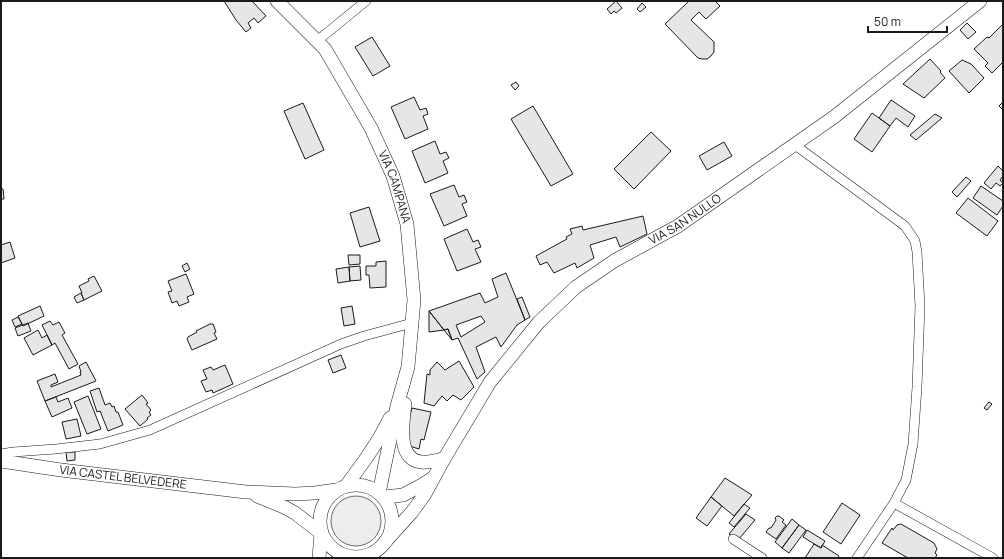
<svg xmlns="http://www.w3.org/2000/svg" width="1004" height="559" viewBox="0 0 1004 559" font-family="Manrope,sans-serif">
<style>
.built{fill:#ededed;stroke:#6a6a6a}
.building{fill:#e6e6e6;stroke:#1a1a1a;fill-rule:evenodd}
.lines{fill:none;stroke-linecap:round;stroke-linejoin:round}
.street-casing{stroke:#1a1a1a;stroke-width:10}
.secondary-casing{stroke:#1a1a1a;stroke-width:14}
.street{stroke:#fff;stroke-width:9}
.secondary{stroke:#fff;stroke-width:13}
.labels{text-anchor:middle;stroke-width:3;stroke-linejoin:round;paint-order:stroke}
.street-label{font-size:12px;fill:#1a1a1a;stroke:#fff}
</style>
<rect width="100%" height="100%" fill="#fff"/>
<path class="built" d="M331 521a25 25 0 1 1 50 0a25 25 0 1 1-50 0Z"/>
<path class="building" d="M224,1H252L266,16L258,23L254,18L248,23L251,28L246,32L236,20Z
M616,1L622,8L616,13L614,11L611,14L607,9Z
M689,1H715L720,6L706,19L699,12L691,20L714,42V52L711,56L707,59H702L698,58L665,24Z
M642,3L646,7L640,12L637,9Z
M967,23L976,32L968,39L960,30Z
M1003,24V62L992,73L985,66L988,63L974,49L987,37L989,38Z
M372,37L390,66L373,76L355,47Z
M930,59L941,71L940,72L945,78L924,98L903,84Z
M962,60L971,64L984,78L969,93L949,71Z
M516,82L519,86L515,90L511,85Z
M414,97L420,110L426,108L428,114L423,116L428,129L405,139L391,107Z
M891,100L915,116L908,127L896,118L890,126L879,118Z
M1003,102V110L999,106Z
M303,103L324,150L305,159L284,111Z
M533,106L573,174L551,186L511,119Z
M872,113L890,126L872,152L854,139Z
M935,114L942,118L916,140L910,135Z
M651,132L671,151L634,189L614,169Z
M435,141L440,154L446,152L449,158L443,161L448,173L425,183L412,151Z
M724,142L732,156L707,170L699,156Z
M998,166L1003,171V176L1000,180L1003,183L1000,186L996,183L991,189L984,183Z
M966,177L971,181L957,197L952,192Z
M454,185L459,197L464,195L467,202L462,204L467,216L444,226L430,194Z
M981,186L1003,201V206L997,215L973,198Z
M1,189H3L4,199H1Z
M968,198L998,221L987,236L956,213Z
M369,207L380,241L360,247L350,213Z
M643,216L647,234L620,247L616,237L590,245L594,258L577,268L575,263L554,273L547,262L540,265L536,256L567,239L566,237L572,234L570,229L582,226L583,230Z
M467,229L473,242L478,240L481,247L475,249L481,262L457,271L444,239Z
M10,242L15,258L1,263V245Z
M348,255H360V264L349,265Z
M386,261V287L370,288L369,275H366V266H376V262Z
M187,263L190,269L185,272L182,266Z
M360,266L361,280L350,281L349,267Z
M349,267L350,281L338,283L336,269Z
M506,273L525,320L517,325L501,347L496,337L476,347L485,372L477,379L458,338L452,340L448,329L444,330L429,311L480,293L485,303L498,297L492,279ZM481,316L485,322L461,337L456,325Z
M186,274L194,294L187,297L189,302L179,306L177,301L172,303L168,292L172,291L168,281Z
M94,276L102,291L84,300L81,293H82L79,286L89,281L88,279Z
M81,293L84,300L77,303L74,297Z
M522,297L530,317L525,320L517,299Z
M40,306L44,316L23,326L18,316Z
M352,306L355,324L344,326L341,308Z
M429,311L444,330L429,332Z
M18,317L22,324L15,327L12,320Z
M50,321L53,325L59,322L65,333L62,335L78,364L69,369L55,343L52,345L42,325Z
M28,323L31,331L18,336L15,328Z
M210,324H213L216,332L214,333L217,339L192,350L187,339L188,337L197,332L196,331Z
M448,329L452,340L444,330Z
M38,330L42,338L47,335L52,345L33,355L24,338Z
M341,355L346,368L333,373L328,360Z
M459,361L474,387L461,400L453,395L447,401L442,396L434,406L424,403L427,374L430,375V370L437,362L445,370Z
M86,362L96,381L45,401L37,381L55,374L58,382L51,385V387L81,375L80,372H81L79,366Z
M225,365L233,384L213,393L212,390L206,392L201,381L207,379L203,370L211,367L213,370Z
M99,388L105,405L110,403L112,407L114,406L116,412H118L123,425L108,431L100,411L97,412L90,391Z
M142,395L148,403L146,404L151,410L149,412L151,415L147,418L148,419L140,426L125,409Z
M88,396L101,429L87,434L74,402Z
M56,397L58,402L68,398L72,408L52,417L45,401Z
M989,402L992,404L987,410L984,408Z
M412,408L431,412L424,440L421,439L419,449L406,445L405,434Z
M77,419L81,436L66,439L62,422Z
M66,452H75V460L67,461Z
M725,478L752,495L734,516L711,497Z
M711,497L722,506L707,526L696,518Z
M842,503L860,515L841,544L823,532Z
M744,504L750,508L734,527L729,523Z
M746,514L755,520L738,540L729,534Z
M777,516H779L784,520L782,522L786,525L776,539L766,532L769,528H771L776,520L775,518Z
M792,519L799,525L782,548L775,542Z
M901,524L934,543L937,549L935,553L937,555L935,558H908L882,543L892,528L893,530L897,525Z
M799,525L806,530L789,553L782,548Z
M807,530L825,541L821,548L803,537Z
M814,544L821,548L822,545L839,556L838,558H805Z"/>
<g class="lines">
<g class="street-casing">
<path id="street" d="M317,41L366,1
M795,145L905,226L915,241L917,252L920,306L917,387L913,444L906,480L894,503L857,558
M1,454L13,452L56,449L100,444L150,430L341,344L364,336L412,323
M894,503L993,558
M733,539L762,558"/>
</g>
<g class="secondary-casing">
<g id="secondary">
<path id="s1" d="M277,1L325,49L371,128L393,176L407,224L414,300L408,367L397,406L379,493"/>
<path d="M405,404C403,422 396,460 422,462C429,463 437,460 444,459"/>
<path id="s2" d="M1,461L61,470L246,492L295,494L315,493L336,490"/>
<circle cx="356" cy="521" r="36"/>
<path d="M346,486L367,457L380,437L390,418"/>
<path d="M257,496L284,507L295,513L321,533"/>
<path d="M384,497L403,495L422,485L433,478"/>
<path id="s3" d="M385,542L412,512L425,494L444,459L490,382L539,322L576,287L614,261L678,226L834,117L980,1"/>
<path d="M319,558L321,533"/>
</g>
</g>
<use href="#street" class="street"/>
<use href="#secondary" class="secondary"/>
</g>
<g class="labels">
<g class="street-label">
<text dy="4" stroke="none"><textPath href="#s1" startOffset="223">VIA CAMPANA</textPath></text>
<text dy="4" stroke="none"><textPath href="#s3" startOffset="449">VIA SAN NULLO</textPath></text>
<text dy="4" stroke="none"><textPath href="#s2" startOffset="123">VIA CASTEL BELVEDERE</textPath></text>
</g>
</g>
<rect width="1004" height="559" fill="none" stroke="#1a1a1a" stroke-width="4"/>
<path d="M868 26v6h79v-6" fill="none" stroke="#1a1a1a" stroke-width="2"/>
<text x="874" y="26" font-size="12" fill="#1a1a1a" stroke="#ffffff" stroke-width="3" paint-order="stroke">50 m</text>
</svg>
